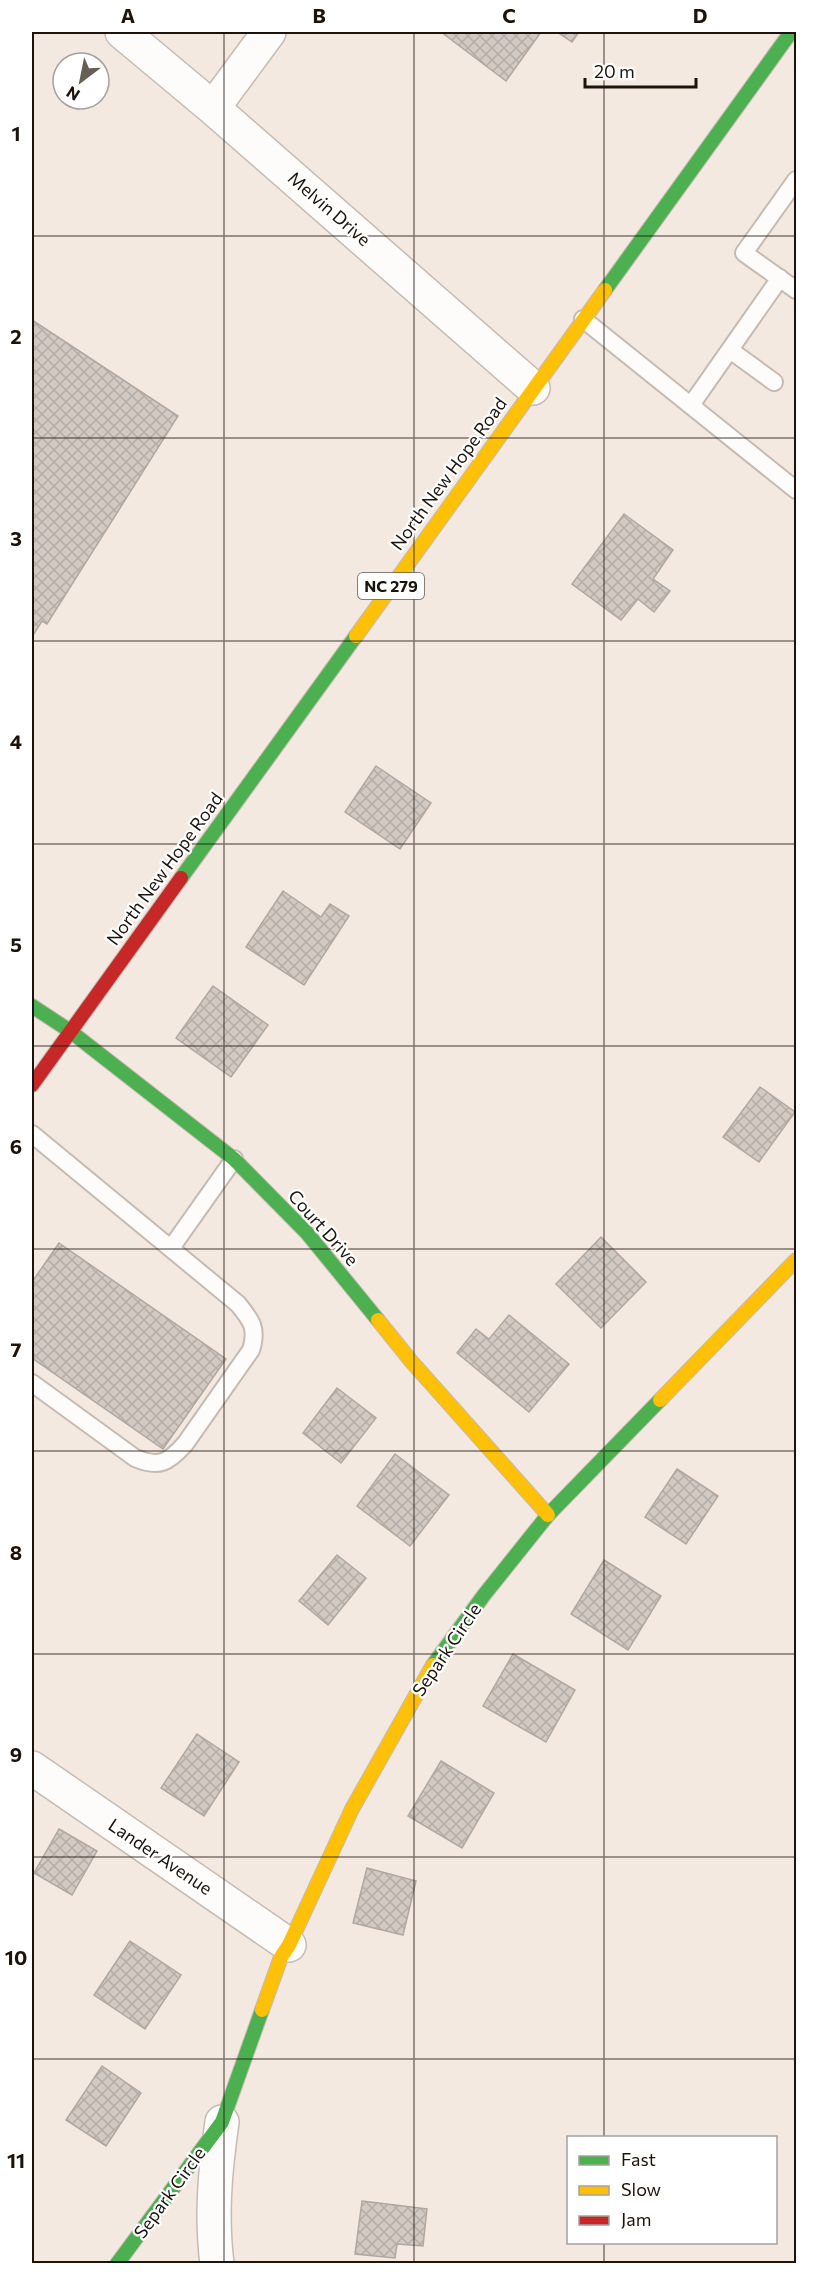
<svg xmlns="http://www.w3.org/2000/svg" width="828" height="2295" viewBox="0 0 828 2295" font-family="Commissioner,sans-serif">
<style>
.building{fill:url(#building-cross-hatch);stroke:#b0a8a0;stroke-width:1.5}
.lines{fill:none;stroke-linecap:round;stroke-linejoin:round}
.lane-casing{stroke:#c5bbb3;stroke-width:20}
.street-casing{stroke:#c5bbb3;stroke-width:36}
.fast-casing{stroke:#c5bbb3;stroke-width:16}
.slow-casing{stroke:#c5bbb3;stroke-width:16}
.jam-casing{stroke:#c5bbb3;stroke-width:16}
.lane{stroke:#fdfcfa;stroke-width:16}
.street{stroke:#fdfcfa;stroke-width:33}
.fast{stroke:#4caf50;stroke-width:14}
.slow{stroke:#ffc107;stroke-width:14}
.jam{stroke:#c62828;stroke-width:14}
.grid{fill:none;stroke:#1b130c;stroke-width:1.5;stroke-opacity:0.55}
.labels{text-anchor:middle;stroke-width:4.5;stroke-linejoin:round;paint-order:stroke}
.shield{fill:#fff;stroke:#5f5a55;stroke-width:1.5}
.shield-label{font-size:16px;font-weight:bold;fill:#1b130c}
.street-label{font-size:18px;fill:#1b130c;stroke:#fff}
.neatline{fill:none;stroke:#1b130c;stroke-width:2}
.grid-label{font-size:20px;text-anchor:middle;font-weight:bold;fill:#1b130c}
</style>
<defs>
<pattern id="building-cross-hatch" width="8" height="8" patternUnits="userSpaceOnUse" patternTransform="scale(1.5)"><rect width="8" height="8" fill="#d2c9c2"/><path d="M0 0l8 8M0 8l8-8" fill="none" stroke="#b4aca6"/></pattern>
</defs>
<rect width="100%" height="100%" fill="#f4e9e0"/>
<path class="building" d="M441,32H541L506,81Z
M557,32H579L572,42Z
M32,320L178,416L47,624L42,621L32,637Z
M624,514L673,550L653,579L670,591L654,612L638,599L621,620L572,584Z
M376,766L431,803L400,849L345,812Z
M283,891L321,917L330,904L349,916L304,985L246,947Z
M213,986L268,1025L231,1077L176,1038Z
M760,1087L795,1112L759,1162L723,1137Z
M601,1237L646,1282L601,1328L556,1284Z
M59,1243L226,1359L163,1449L32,1358V1282Z
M509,1315L569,1364L529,1412L457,1353L476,1329L489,1339Z
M337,1388L376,1418L341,1463L303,1433Z
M395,1454L449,1495L410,1546L357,1506Z
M677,1469L718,1496L686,1544L645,1517Z
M337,1555L366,1578L328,1625L299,1601Z
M604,1560L661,1596L628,1650L571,1614Z
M513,1654L575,1690L546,1742L483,1706Z
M197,1734L239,1762L204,1816L161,1788Z
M441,1761L494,1793L462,1848L408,1816Z
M59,1829L97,1851L72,1895L34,1873Z
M367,1868L416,1881L403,1935L353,1923Z
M130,1941L181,1975L145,2029L94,1995Z
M102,2066L141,2093L106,2146L66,2120Z
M362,2201L427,2209L423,2246L397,2244L395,2258L355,2254Z"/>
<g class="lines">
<g class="lane-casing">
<path id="lane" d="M796,180L744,253L796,290
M583,319L796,490
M730,350L774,382
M691,405L780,278
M32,1134L238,1304C251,1320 258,1328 251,1350L185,1444C168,1463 159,1468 135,1458L32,1383
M171,1248L234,1159"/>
</g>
<g class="street-casing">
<path id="street" d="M122,32L213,108L533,388
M213,108L269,32
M32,1768L289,1945
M217,2264C211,2216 215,2170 222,2122"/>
</g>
<g class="fast-casing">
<path id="fast" d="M605,290L791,32
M181,878L356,636
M32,1006L70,1031L234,1159L307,1233L378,1320
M433,1665L484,1595L548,1515L660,1400
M117,2264L222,2122L262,2010"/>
</g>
<g class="slow-casing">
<path id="slow" d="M356,636L605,290
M378,1320L411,1361L548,1515
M660,1400L796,1260
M262,2010L281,1957L289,1945L352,1809L433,1665"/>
</g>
<g class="jam-casing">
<path id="jam" d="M32,1085L181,878"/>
</g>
<use href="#lane" class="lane"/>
<use href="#street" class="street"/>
<use href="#fast" class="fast"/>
<use href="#slow" class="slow"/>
<use href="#jam" class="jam"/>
</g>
<path class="grid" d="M224,32V2264M414,32V2264M604,32V2138M32,236H796M32,438H796M32,641H796M32,844H796M32,1046H796M32,1249H796M32,1451H796M32,1654H796M32,1857H796M32,2059H796M604,2242V2264"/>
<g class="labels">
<rect class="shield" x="358" y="573" width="66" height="26" rx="4.5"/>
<g class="shield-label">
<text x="391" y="592">NC 279</text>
</g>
<g class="street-label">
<text transform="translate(329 209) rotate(41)" y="6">Melvin Drive</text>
<text transform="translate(449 474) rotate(-54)" y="6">North New Hope Road</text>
<text transform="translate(165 869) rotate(-54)" y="6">North New Hope Road</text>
<text transform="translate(323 1228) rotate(48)" y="6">Court Drive</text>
<text transform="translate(447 1650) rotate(-56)" y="6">Separk Circle</text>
<text transform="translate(160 1857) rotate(34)" y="6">Lander Avenue</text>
<text transform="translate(170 2193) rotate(-54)" y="6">Separk Circle</text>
</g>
</g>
<rect width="828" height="2295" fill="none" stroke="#ffffff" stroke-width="66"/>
<rect x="567" y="2136" width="210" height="108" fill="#ffffff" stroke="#a4a19e" stroke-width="1.5"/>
<rect x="579" y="2156" width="30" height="9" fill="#4caf50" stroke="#a4a19e" stroke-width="1.5"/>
<text x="621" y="2166" font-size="18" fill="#1b130c">Fast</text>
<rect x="579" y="2186" width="30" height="9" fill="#ffc107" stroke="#a4a19e" stroke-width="1.5"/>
<text x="621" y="2196" font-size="18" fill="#1b130c">Slow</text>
<rect x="579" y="2216" width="30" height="9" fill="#c62828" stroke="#a4a19e" stroke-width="1.5"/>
<text x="621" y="2226" font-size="18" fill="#1b130c">Jam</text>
<g transform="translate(81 81) rotate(212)"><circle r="28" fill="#ffffff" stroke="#a4a19e" stroke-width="1.5"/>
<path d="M0-4.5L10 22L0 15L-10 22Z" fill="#675e56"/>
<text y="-9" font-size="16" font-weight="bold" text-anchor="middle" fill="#1b130c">N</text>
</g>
<path d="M585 78v9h111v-9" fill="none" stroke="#1b130c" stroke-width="3"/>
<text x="594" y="78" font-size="18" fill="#1b130c" stroke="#ffffff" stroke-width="4.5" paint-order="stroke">20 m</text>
<rect x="33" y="33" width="762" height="2229" class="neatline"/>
<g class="grid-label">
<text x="128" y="23">A</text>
<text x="319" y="23">B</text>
<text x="509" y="23">C</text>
<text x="700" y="23">D</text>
<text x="16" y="141">1</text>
<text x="16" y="344">2</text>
<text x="16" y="546">3</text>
<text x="16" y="749">4</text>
<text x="16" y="952">5</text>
<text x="16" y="1154">6</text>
<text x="16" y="1357">7</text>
<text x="16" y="1560">8</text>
<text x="16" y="1762">9</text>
<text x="16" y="1965">10</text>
<text x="16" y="2168">11</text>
</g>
</svg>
